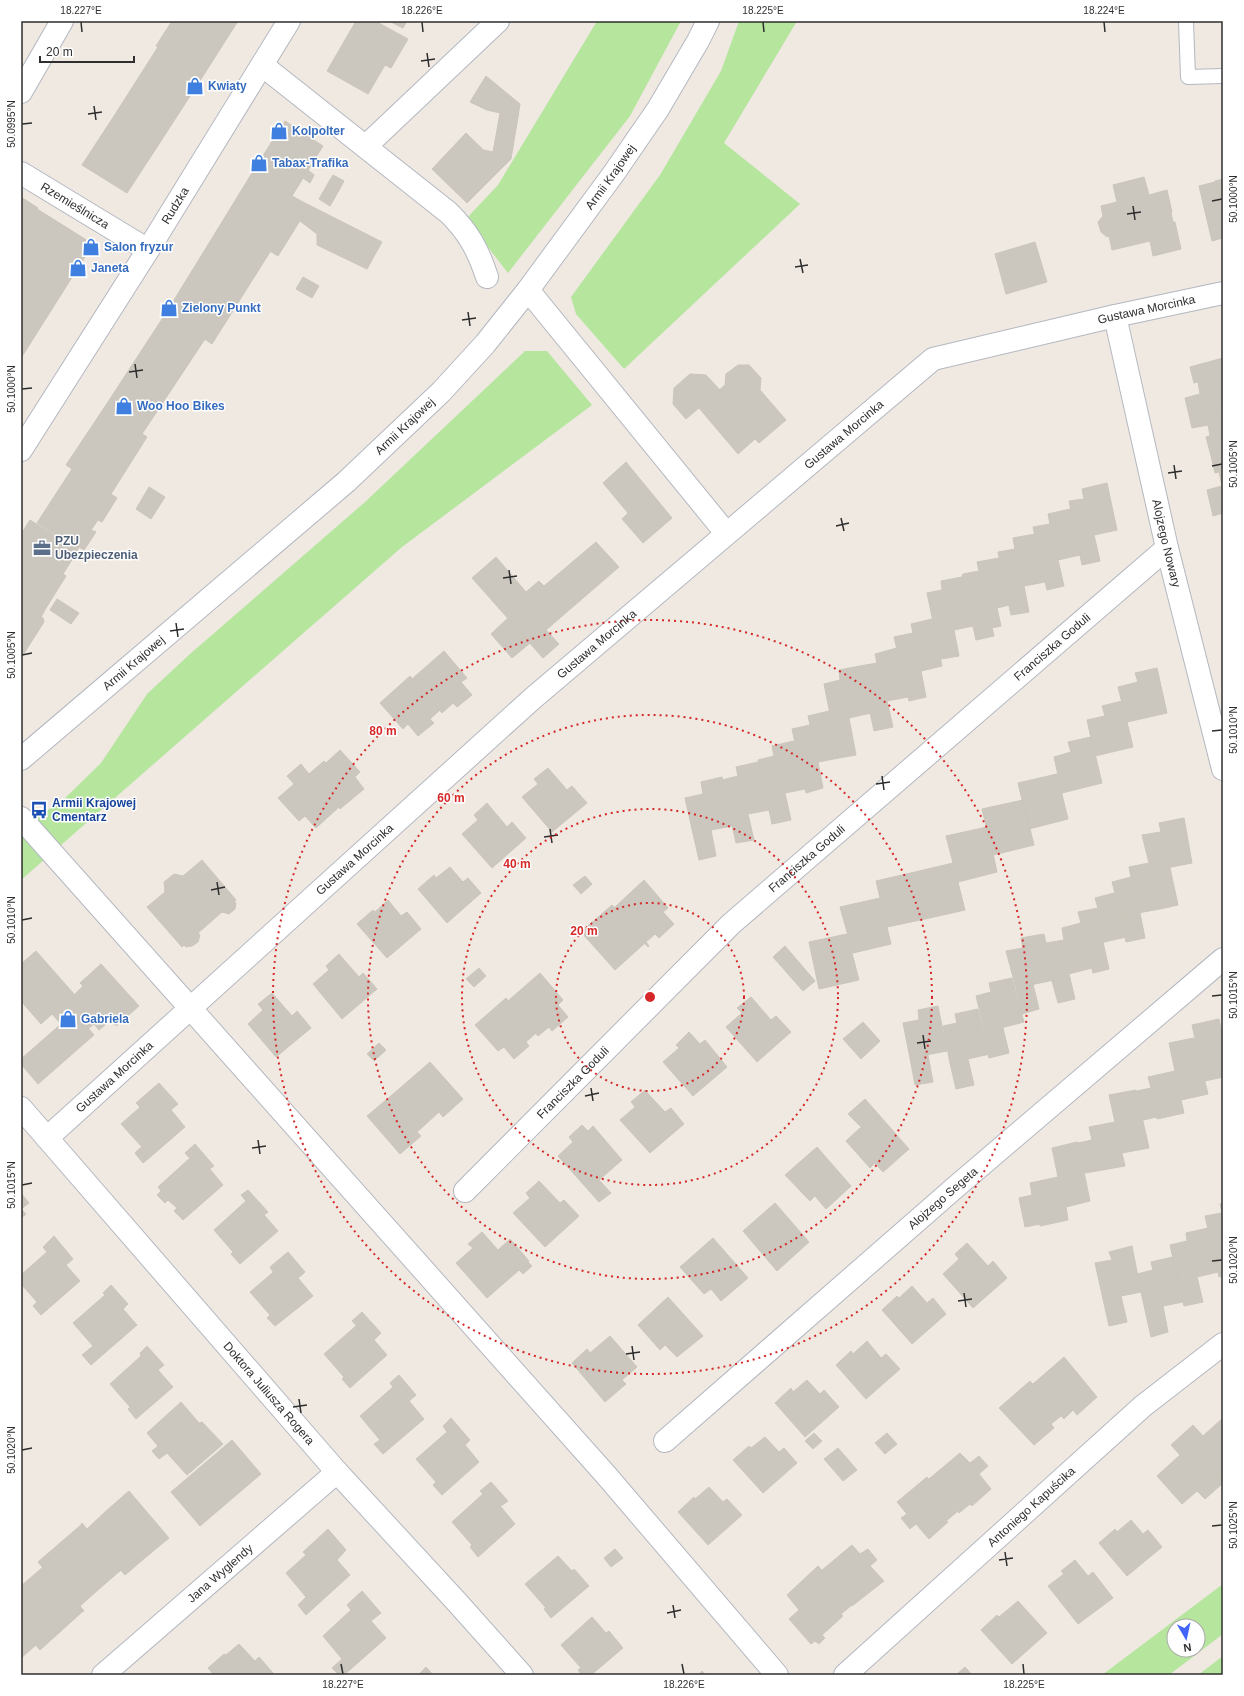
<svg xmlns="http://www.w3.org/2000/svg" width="1244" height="1696" viewBox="0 0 1244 1696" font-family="Arial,sans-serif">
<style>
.green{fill:#b6e59e;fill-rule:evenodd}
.building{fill:#cbc7bf;stroke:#cbc5ba}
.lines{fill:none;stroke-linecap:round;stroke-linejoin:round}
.lane-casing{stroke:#b4b7c1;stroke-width:16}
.street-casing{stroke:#b4b7c1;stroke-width:24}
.secondary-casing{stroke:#b4b7c1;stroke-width:24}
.lane{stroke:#fff;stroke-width:14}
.street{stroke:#fff;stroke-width:22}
.secondary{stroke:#fff;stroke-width:22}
.ticks{fill:none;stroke:#2e2e2e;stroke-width:1.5}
.ring{fill:none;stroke:#d62828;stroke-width:2;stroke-dasharray:2 4}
.labels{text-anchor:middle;stroke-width:3;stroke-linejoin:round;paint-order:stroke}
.shop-label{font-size:12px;font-weight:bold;fill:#366cbe;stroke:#fff;text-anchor:start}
.street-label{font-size:12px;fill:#2e2e2e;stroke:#fff}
.service-label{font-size:12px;font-weight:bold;fill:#4e5e75;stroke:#fff;text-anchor:start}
.transit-label{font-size:12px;font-weight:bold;fill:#164399;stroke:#fff;text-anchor:start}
.centre{fill:#d62828;stroke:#fff;stroke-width:2}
.ring-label{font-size:12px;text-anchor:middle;font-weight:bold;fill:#d62828;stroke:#fff;stroke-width:3;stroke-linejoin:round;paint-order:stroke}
.neatline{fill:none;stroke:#2e2e2e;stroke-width:1.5}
.ticks-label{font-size:10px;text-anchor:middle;fill:#2e2e2e}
</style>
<rect width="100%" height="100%" fill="#efe9e1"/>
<path class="green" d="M597,21H681L630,116L508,273L466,219L498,185Z
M739,21H797L724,143L800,204L624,369L576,314L571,297L660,175L721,71Z
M525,351H547L592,405L402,547L21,880V822L58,805L101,763L147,694L190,654L365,502Z
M1223,1584V1634L1169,1675H1102ZM1174,1626H1198V1650H1174Z
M1223,1656V1675H1198Z"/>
<path class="building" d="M172,21H238L203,76L156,46Z
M356,21H375L408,39L391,68L385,65L368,94L327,71Z
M389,21H407L403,28Z
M158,47L203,76L159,144L114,116Z
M486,76L520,104L518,117L487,110L470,102Z
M500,113L518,117L511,159L502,168L484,150L493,152Z
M114,116L159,144L127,193L82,165Z
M285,121L323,146L292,196L252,173Z
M466,133L502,168L467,203L432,169Z
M308,170L314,175L310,183L303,178Z
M252,173L301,201L298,206L306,211L278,256L222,222Z
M333,175L344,181L338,192L327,185Z
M1144,177L1149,195L1167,190L1172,212L1171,213L1173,222H1175L1181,249L1153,256L1150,241L1112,250L1109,236L1107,237L1101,232L1098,222L1103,216L1101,206L1117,202L1113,185Z
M1223,179V213L1215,181Z
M1215,182L1223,213V238L1212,241L1199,186Z
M327,185L338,192L330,206L319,199Z
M21,197L38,208L21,235Z
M301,201L382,242L367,269L317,245V234L300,221L306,211L298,206Z
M37,209L93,244L47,317L21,300V235Z
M222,222L270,252L212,344L166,313Z
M1035,242L1047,282L1006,294L995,254Z
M303,277L319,286L312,298L296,289Z
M21,300L47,317L21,358Z
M166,313L205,339L142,434L104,408Z
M1223,358V407L1189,415L1185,398L1200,394L1198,382L1194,383L1190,367Z
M738,365H749L761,378L760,390L786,420L759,443L755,439L738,454L699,408L725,385L726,374Z
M690,374L706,375L720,390L686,419L673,404L674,388Z
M1223,407V453L1211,456L1206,437L1210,436L1208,425L1192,428L1189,415Z
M104,408L147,437L111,494L66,465Z
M1223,453V500L1210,503L1207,490L1222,486L1219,472L1215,473L1211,456Z
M626,462L672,518L643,543L622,519L628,513L603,483Z
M72,469L117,498L102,522L98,520L91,530L96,532L84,550L79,547L78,549L37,523Z
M1107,483L1117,530L1094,535L1100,561L1082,565L1069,501L1084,499L1082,489Z
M149,487L165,497L151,519L136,509Z
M1223,500V513L1213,516L1210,503Z
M1070,509L1080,555L1058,560L1064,586L1047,590L1033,527L1050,524L1048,514Z
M30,520L78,550L63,574L66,576L46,608L21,593V534Z
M1035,534L1045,582L1024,586L1029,612L1011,615L998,552L1015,549L1013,538Z
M596,542L619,567L546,630L559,644L543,658L472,578L496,557L526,592L539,581L544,586Z
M999,558L1009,605L997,608L1001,626L992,628L994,636L976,640L962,577L963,574L979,571L977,562Z
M962,577L973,626L954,630L959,656L941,659L927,593L942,590L941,581Z
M21,593L46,608L41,617L43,618L44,622L21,658Z
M57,599L79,613L71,624L50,610Z
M508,618L530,643L512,658L491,634Z
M932,619L942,666L921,671L926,697L909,701L894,637L913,633L911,624Z
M897,648L908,697L887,701L893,727L874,731L860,666L877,663L875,654Z
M444,651L467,678L461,682L472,695L457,707L453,703L442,713L412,679Z
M860,666L871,713L849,718L856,755L839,758L824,684L840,680L839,670Z
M1157,668L1167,713L1127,722L1118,687L1138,682L1135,673Z
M410,676L440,710L430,719L434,723L418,736L408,724L403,729L380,703Z
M1122,701L1133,747L1095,756L1087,720L1105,716L1102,706Z
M829,711L839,758L818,762L823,788L806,793L792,729L810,725L808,716Z
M1091,737L1102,783L1062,793L1054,757L1071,752L1068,742Z
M794,741L805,789L785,793L791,820L772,824L758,760L774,756L772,746Z
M340,750L360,772L355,777L364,789L340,809L309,774L324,761L326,763Z
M758,762L769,810L748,814L754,840L736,843L722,780L738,776L736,767Z
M301,764L309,774L296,786L287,776Z
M548,768L567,790L572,786L587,803L552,832L522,797L538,784L534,779Z
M309,774L339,807L316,828L305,816L299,821L278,798L294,784L296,786Z
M1057,774L1068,819L1029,829L1018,783Z
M722,777L732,826L711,830L716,856L699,860L685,798L703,794L701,782Z
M1023,800L1034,845L993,855L982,809Z
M487,803L507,827L512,822L526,838L492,868L462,834L478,820L474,815Z
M1184,818L1192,863L1151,871L1142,835L1161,832L1159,823Z
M987,827L997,872L958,882L946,836Z
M202,860L236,900L234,901L236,903L235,909L229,914L222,912L198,933L200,935L198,942L192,946L186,947L184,945L182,947L147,907L165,892L164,882L174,874L183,876Z
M953,863L965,910L925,919L915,872Z
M1149,863L1160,909L1121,916L1112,882L1131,877L1129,867Z
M450,867L463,882L468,878L481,893L447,923L418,889L434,875L436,878Z
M1170,868L1178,905L1160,909L1151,871Z
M915,872L925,919L887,927L876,881Z
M585,876L592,884L581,894L573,885Z
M644,880L668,908L663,912L674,924L659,938L655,934L646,942L649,946L648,947L614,908Z
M1114,893L1126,937L1087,946L1078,912L1098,908L1095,898Z
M880,898L891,944L853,953L840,907Z
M388,900L401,916L407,912L421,929L387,958L357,924L373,910L375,912Z
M612,905L645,943L615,970L581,932Z
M1140,913L1145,938L1126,942L1121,916Z
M1081,923L1092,968L1053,978L1046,943L1064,940L1062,928Z
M847,934L859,980L819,989L809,942Z
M1044,934L1054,980L1016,988L1006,951L1023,948L1021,938Z
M1103,942L1109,969L1093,973L1087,946Z
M785,946L815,981L803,991L773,957Z
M36,951L74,994L66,1003L94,1035L38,1084L21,1064V1059L61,1024L52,1014L41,1024L21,1001V964Z
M339,954L359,977L363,973L377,989L342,1019L313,984L329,970L326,966Z
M101,964L139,1006L116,1026L111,1020L99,1030L94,1024L88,1029L66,1003L83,986L80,983Z
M479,968L486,976L474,987L466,979Z
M540,973L563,1000L558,1005L568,1017L552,1031L549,1027L538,1036L508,1001Z
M1069,974L1075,999L1058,1003L1052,981L1054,980L1053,978Z
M1012,978L1024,1022L985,1032L976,996L991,992L989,983Z
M1033,984L1039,1009L1022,1014L1016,988Z
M272,993L292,1016L297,1011L311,1028L276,1057L248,1024L263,1010L258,1004Z
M751,997L771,1020L776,1016L791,1032L757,1062L726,1027L742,1013L737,1008Z
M506,998L536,1033L526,1042L529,1046L514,1059L504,1047L498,1051L475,1025Z
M938,1006L947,1051L910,1058L903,1023L919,1020L918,1010Z
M978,1009L990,1054L950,1063L943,1026L957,1023L955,1014Z
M1219,1019L1223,1039V1077L1205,1081L1192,1025Z
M863,1022L880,1041L861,1059L843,1039Z
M1003,1028L1009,1053L989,1058L988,1054H990L985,1032Z
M689,1032L700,1044L705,1040L727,1067L693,1096L663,1062L679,1048L676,1045Z
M1194,1038L1208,1094L1181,1100L1184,1113L1157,1119V1117L1143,1120L1137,1091L1151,1088L1148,1077L1175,1071L1169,1043Z
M379,1043L386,1050L374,1061L367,1054Z
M928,1055L933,1082L915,1085L910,1058Z
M968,1059L974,1085L956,1089L950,1063Z
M430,1062L463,1099L443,1117L439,1112L427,1123L399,1089Z
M159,1083L178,1104L171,1110L169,1109L168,1110L154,1095L140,1107L136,1103Z
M399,1089L427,1123L417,1132L421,1136L400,1154L367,1116Z
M645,1090L651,1097L637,1109L631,1102Z
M1136,1090L1149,1148L1122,1153L1125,1166L1085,1173L1078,1143L1092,1140L1089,1127L1115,1122L1109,1095Z
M154,1095L168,1110L169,1109L171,1110L185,1127L148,1159L139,1149L142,1147L121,1124Z
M651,1097L665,1112L671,1108L684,1124L650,1153L620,1120L635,1107L637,1109Z
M865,1099L880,1116L864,1130L848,1114Z
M880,1116L909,1149L883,1172L875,1163L870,1168L846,1141L860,1128H861L864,1130Z
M582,1125L588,1131L593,1126L622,1160L599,1180L611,1193L599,1202L558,1156L573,1142L569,1137Z
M1077,1142L1078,1143L1090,1201L1066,1207L1068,1220L1040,1226V1224L1025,1227L1019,1198L1032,1195L1030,1183L1058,1177L1052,1148Z
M195,1144L214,1166L203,1173L185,1153Z
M817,1147L851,1186L826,1209L815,1196L810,1201L785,1175Z
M139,1149L148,1159L143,1163L135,1153Z
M190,1158L203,1173L209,1168L223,1185L183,1220L174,1211L177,1208L168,1200L165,1203L157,1195L161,1191L158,1187Z
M539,1181L560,1203L564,1200L579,1216L545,1247L513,1213L530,1198L526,1193Z
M248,1190L268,1212L264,1215L278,1231L240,1264L231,1254L233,1252L214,1230L246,1201L241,1195Z
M21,1193L29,1203L21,1209L26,1214L21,1218Z
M775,1203L809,1242L777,1271L743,1231Z
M1223,1203V1276L1219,1277L1205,1216L1222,1213L1220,1204Z
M1208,1228L1218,1272L1197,1277L1203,1302L1184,1306L1170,1245L1187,1241L1186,1233Z
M482,1232L498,1250L510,1239L529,1261L528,1262L532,1266L523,1274L519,1270L487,1298L456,1263L473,1248L468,1244Z
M54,1236L73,1259L66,1265L80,1281L41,1315L33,1306L37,1302L21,1284V1275L47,1252L43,1247Z
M713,1238L748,1278L721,1301L711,1289L704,1294L680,1267Z
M967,1243L988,1266L993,1261L1007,1278L973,1308L943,1274L959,1259L955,1254Z
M1132,1246L1141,1292L1121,1296L1127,1322L1109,1326L1095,1263L1112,1260L1109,1252Z
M288,1252L305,1272L296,1280L283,1264L273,1272L270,1267Z
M1173,1257L1183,1302L1163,1306L1168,1332L1151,1337L1137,1274L1153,1270L1151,1262Z
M283,1264L296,1280L298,1278L313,1296L275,1326L267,1318L270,1315L250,1292Z
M111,1285L128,1304L123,1309L137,1325L91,1365L82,1355L93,1346L73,1323L105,1295L103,1293Z
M912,1286L927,1303L933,1298L946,1314L912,1344L882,1310L897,1296L899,1298Z
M668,1297L703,1336L677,1357L665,1345L660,1350L638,1325Z
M362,1312L381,1333L374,1340L373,1339L371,1341L352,1321Z
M357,1325L371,1341L373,1339L374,1340L387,1355L350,1388L342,1379L344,1377L324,1354Z
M610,1336L637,1367L622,1380L626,1384L605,1402L572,1363L587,1349L590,1353Z
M867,1341L881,1358L886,1354L900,1369L866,1399L836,1365L851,1351L853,1354Z
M147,1346L164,1365L158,1370L173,1387L136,1419L128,1409L130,1407L110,1384L141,1356L140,1353Z
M1064,1357L1097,1397L1077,1415L1073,1410L1064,1419L1033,1384Z
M399,1375L416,1395L409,1401L424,1419L383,1454L374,1444L380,1440L360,1416L393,1387L390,1383Z
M807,1380L820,1394L824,1390L839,1407L805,1437L775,1403L791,1388L793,1392Z
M1030,1381L1061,1416L1051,1424L1054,1428L1034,1445L999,1408Z
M181,1402L199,1423L202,1422L223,1444L187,1475L167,1453L159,1459L152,1451L158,1446L147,1433Z
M451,1418L470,1440L465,1445L479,1462L442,1495L433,1485L436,1482L416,1459L447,1432L443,1426Z
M1223,1418V1481L1182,1435L1193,1425L1203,1436Z
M814,1433L822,1441L813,1449L805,1441Z
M887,1433L897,1444L885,1454L875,1443Z
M1182,1435L1223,1481V1483L1205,1499L1197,1491L1182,1504L1157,1476L1180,1455L1171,1445Z
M765,1437L779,1452L784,1448L797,1463L763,1493L733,1460L749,1446L751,1448Z
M232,1440L261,1474L200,1526L171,1492Z
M838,1448L857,1470L843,1481L824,1459Z
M960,1453L970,1463L979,1456L988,1466L979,1474L991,1489L972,1506L970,1504L959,1513L929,1479Z
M927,1477L957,1512L946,1521L948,1522L929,1539L916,1524L910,1529L901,1518L907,1514L897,1502Z
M491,1482L508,1501L498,1508L484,1493L483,1494L480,1491Z
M709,1487L723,1502L727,1499L742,1515L708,1545L678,1512L694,1497L695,1499Z
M129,1491L169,1538L146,1557L106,1511Z
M484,1493L498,1508L500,1507H501L515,1524L478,1557L470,1547L472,1545L452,1522Z
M106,1511L146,1557L125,1575L81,1525L82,1523L87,1529Z
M1131,1520L1143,1534L1148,1530L1162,1547L1127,1576L1099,1543L1115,1529L1117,1532Z
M81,1525L121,1570L99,1589L60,1543Z
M328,1529L346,1550L337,1560L350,1575L306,1615L298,1605L306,1597L286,1573L306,1555L303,1552Z
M60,1543L99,1589L80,1606L84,1611L82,1612L38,1562Z
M852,1545L860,1554L868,1549L877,1560L870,1566L884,1581L852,1606L821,1571Z
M615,1549L623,1558L611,1567L604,1558Z
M558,1556L572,1571L574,1569L589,1586L551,1618L544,1609L546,1608L525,1584Z
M1075,1560L1088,1576L1093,1572L1113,1598L1078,1624L1048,1586L1064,1574L1061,1571Z
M818,1566L852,1605L841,1614L843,1616L822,1635L825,1638L819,1644L815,1641L811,1644L789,1619L799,1610L787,1595Z
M43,1567L82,1612L61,1631L21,1586Z
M21,1586L61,1631L40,1650L21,1628Z
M362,1591L381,1613L371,1621L386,1638L344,1675H339L332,1668L342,1659L323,1636L351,1610L347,1605Z
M1018,1601L1047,1633L1012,1664L981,1630L997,1615L999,1617Z
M592,1617L606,1633L609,1631L623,1648L591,1675H582L578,1670L581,1668L561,1645Z
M21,1628L36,1645L21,1658Z
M239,1644L255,1661L259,1657L273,1673L271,1675H214L208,1668L224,1654L226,1655Z
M426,1667L433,1675H418Z
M965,1667L972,1675H956Z
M702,1671L706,1675H698Z"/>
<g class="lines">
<g class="lane-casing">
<path id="lane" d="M1186,21L1188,77L1223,76"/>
</g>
<g class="street-casing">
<g id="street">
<path d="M262,65L449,213C469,233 478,250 487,277"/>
<path d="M21,92L62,21"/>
<path d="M366,146L498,21"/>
<path id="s1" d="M21,173L148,250"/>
<path d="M528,290L726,533"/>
<path id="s2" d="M1115,316L1167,548L1223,769"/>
<path id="s3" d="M21,450L148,250L289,21"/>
<path d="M21,818L606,1475L777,1675"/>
<path id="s4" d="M21,1108L337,1472L455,1600L522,1675"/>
<path id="s5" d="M47,1138L532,699L933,359L1115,316L1223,293"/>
<path id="s6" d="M465,1191L731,924L1167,548"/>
<path id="s7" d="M665,1441L958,1185L1223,959"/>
<path id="s8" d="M103,1675L337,1472"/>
<path id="s9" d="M845,1675L1143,1406L1223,1344"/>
</g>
</g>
<g class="secondary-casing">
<g id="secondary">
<path id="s10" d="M21,759L346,482L441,392L485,344L528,290L614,173L658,109L698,41L708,21"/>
</g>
</g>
<use href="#lane" class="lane"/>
<use href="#street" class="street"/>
<use href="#secondary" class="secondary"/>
</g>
<path class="ticks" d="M81,22L82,32M422,22L423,32M763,22L764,32M1104,22L1105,32M427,53L429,67M421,61L435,59M94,106L96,120M88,114L102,112M22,124L32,123M1212,201L1222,199M1133,206L1135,220M1127,214L1141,212M800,259L803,273M795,267L808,265M468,312L470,326M462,320L476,318M135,364L137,378M129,372L143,370M22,389L32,388M1174,465L1176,479M1212,466L1222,464M1168,473L1182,471M841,518L844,531M836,526L849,523M509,570L511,584M503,578L517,576M176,623L178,637M170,631L184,629M22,655L32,653M1212,731L1222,730M882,776L884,790M876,784L890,782M550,829L552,843M544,837L558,835M217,882L219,895M211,890L225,887M22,920L32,918M1212,996L1222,995M923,1035L925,1049M917,1043L931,1041M591,1088L593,1101M585,1096L599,1093M258,1140L260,1154M252,1148L266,1146M22,1185L32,1183M1212,1261L1222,1260M964,1293L966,1307M958,1301L972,1299M632,1346L634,1360M626,1354L640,1352M299,1399L301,1413M293,1407L307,1405M22,1450L32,1448M1212,1526L1222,1525M1005,1552L1007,1566M999,1560L1013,1558M673,1605L675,1618M667,1613L681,1610M341,1664L343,1674M682,1664L684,1674M1023,1664L1024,1674"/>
<g class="ring">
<circle cx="650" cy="997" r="94"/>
<circle cx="650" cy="997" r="188"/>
<circle cx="650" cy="997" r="282"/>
<circle cx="650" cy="997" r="377"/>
</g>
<defs>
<g id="shop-bare" transform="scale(1.38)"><path d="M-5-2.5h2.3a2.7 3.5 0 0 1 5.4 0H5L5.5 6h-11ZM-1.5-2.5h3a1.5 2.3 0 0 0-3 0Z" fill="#3f7fe0" stroke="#fff" stroke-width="2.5" paint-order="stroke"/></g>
<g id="office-bare" transform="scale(1.38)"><path d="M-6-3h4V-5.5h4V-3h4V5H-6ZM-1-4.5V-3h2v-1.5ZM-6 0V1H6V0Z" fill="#5c6f8a" stroke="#fff" stroke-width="2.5" paint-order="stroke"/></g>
<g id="bus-bare" transform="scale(1.38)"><path d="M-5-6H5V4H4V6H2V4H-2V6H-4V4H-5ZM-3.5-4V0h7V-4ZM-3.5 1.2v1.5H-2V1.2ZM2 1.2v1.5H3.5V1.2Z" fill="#1a4fb4" stroke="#fff" stroke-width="2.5" paint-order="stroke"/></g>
</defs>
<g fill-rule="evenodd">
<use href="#shop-bare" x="195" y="86"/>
<use href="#shop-bare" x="279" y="131"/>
<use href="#shop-bare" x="259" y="163"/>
<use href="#shop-bare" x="91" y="247"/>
<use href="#shop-bare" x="78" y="268"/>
<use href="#shop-bare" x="169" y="308"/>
<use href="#shop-bare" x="124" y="406"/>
<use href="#office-bare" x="42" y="548"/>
<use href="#bus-bare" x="39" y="810"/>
<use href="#shop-bare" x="68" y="1019"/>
</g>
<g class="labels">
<g class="shop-label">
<text x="208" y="90">Kwiaty</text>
<text x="292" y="135">Kolpolter</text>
<text x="272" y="167">Tabax-Trafika</text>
<text x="104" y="251">Salon fryzur</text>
<text x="91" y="272">Janeta</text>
<text x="182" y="312">Zielony Punkt</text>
<text x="137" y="410">Woo Hoo Bikes</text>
<text x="81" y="1023">Gabriela</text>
</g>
<g class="street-label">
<text dy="4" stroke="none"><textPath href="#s10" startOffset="832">Armii Krajowej</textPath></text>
<text dy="4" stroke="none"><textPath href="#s1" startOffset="63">Rzemieślnicza</textPath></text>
<text dy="4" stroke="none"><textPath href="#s3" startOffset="289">Rudzka</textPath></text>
<text dy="4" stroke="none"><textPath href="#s5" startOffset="1399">Gustawa Morcinka</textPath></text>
<text dy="4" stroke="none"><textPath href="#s10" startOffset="508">Armii Krajowej</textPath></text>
<text dy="4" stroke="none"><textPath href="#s5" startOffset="1063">Gustawa Morcinka</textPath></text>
<text dy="4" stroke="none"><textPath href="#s2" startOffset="233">Alojzego Nowary</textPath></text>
<text dy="4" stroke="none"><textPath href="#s5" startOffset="739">Gustawa Morcinka</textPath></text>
<text dy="4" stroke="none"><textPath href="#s6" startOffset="801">Franciszka Goduli</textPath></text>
<text dy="4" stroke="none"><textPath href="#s10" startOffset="148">Armii Krajowej</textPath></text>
<text dy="4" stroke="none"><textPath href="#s6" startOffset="477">Franciszka Goduli</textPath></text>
<text dy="4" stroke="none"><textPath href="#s5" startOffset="415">Gustawa Morcinka</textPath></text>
<text dy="4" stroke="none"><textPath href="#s5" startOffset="91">Gustawa Morcinka</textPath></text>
<text dy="4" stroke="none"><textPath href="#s6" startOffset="153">Franciszka Goduli</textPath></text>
<text dy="4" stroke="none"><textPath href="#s7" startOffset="369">Alojzego Segeta</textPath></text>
<text dy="4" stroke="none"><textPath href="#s4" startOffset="378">Doktora Juliusza Rogera</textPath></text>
<text dy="4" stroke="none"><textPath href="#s9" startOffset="251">Antoniego Kapuścika</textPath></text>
<text dy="4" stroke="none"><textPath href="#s8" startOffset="155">Jana Wyglendy</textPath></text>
</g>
<g class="service-label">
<text x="55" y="545">PZU<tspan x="55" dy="14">Ubezpieczenia</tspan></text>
</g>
<g class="transit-label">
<text x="52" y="807">Armii Krajowej<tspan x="52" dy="14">Cmentarz</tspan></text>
</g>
</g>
<circle cx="650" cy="997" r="6" class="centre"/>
<g class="ring-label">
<text x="383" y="735">80 m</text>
<text x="451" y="802">60 m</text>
<text x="517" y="868">40 m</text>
<text x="584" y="935">20 m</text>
</g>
<rect width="1244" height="1696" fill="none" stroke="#ffffff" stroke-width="44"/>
<g transform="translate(1186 1638) rotate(171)"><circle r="19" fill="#ffffff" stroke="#ababab"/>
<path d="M0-3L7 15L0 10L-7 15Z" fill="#4264fb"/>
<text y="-6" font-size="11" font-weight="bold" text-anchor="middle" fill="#2e2e2e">N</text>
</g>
<path d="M40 56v6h94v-6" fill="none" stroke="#2e2e2e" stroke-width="2"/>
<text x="46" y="56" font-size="12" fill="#2e2e2e" stroke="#ffffff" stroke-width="3" paint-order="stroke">20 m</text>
<rect x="22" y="22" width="1200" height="1652" class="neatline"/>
<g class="ticks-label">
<text x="81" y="14">18.227°E</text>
<text x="422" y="14">18.226°E</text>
<text x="763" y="14">18.225°E</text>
<text x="1104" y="14">18.224°E</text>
<text transform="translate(11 124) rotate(-90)" y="4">50.0995°N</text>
<text transform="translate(1233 199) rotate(-90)" y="4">50.1000°N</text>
<text transform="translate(11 389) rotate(-90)" y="4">50.1000°N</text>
<text transform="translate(1233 464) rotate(-90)" y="4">50.1005°N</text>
<text transform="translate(11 655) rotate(-90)" y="4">50.1005°N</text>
<text transform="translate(1233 730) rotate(-90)" y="4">50.1010°N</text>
<text transform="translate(11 920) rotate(-90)" y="4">50.1010°N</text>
<text transform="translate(1233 995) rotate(-90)" y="4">50.1015°N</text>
<text transform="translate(11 1185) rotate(-90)" y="4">50.1015°N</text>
<text transform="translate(1233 1260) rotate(-90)" y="4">50.1020°N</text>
<text transform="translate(11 1450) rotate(-90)" y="4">50.1020°N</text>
<text transform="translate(1233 1525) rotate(-90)" y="4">50.1025°N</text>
<text x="343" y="1688">18.227°E</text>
<text x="684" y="1688">18.226°E</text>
<text x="1024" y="1688">18.225°E</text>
</g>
</svg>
